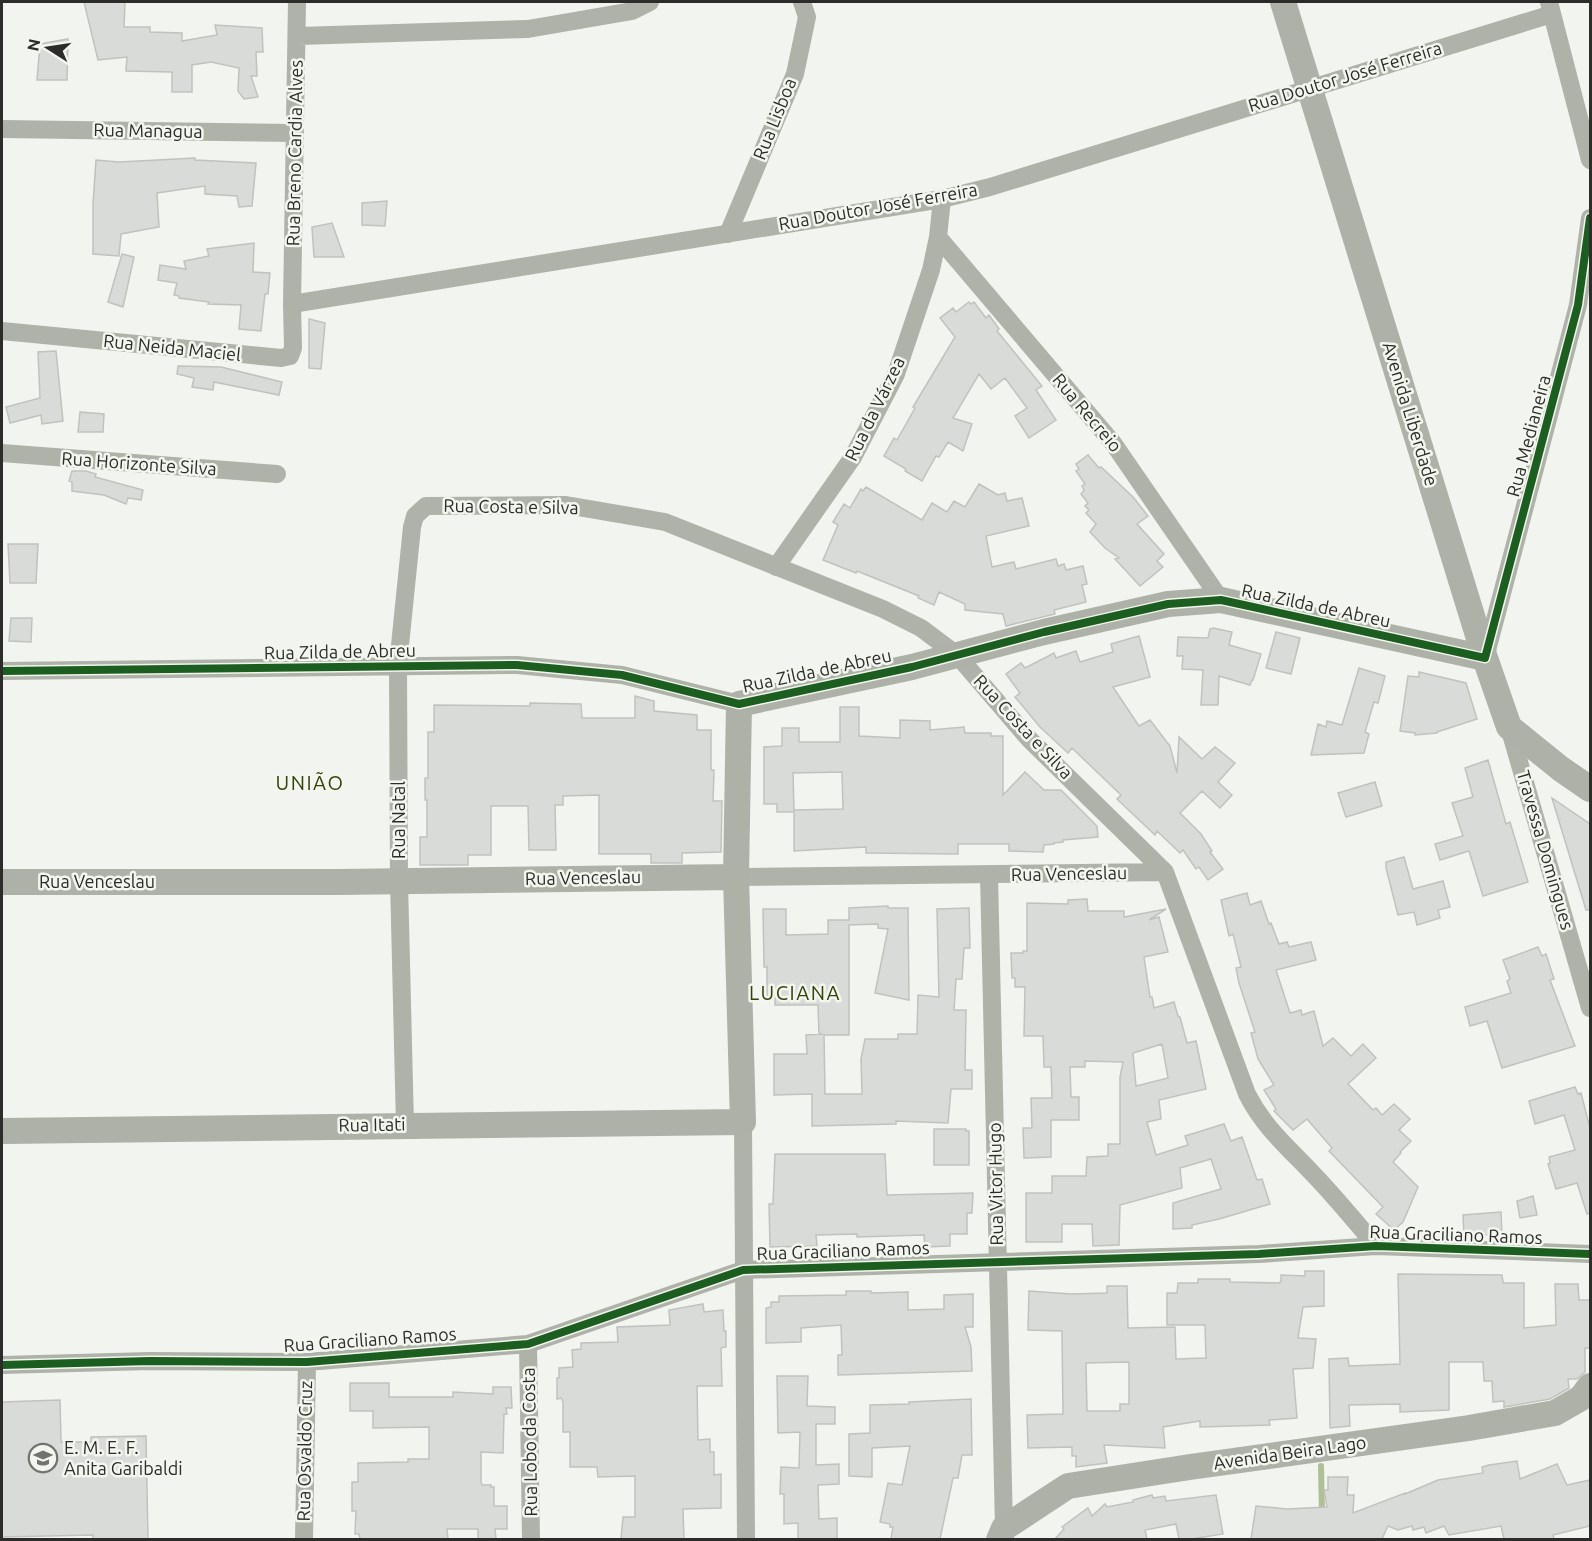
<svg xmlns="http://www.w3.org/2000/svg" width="1592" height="1541" viewBox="0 0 1592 1541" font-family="Ubuntu,sans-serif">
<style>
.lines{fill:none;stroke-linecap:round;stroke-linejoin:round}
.stream{stroke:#b0bf96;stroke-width:6}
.building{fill:#d9dbd8;stroke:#c0c2be;stroke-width:1.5;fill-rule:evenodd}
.street{stroke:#afb2a9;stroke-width:18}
.secondary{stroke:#adb1a8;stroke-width:26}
.cycleway-casing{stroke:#f3f6ee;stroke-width:11}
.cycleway{stroke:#1b5e20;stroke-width:8}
.labels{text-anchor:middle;stroke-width:5;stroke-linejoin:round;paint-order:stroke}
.street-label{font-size:18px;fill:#2c2d2a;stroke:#f3f6ee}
.poi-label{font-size:18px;fill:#2c2d2a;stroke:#f3f6ee;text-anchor:start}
.neighbourhood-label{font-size:20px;letter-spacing:1.5px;fill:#34430b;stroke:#f3f6ee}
</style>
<rect width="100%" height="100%" fill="#f2f4f0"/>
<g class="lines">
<path class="stream" d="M1321,1466L1322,1514"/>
</g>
<path class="building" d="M84,2H125L124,27H150V32L182,33V41L217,35L215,25L262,28L263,52H256L257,76H251L258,97L244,99L238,91L239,68L211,62L192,65V92H172V72L126,71L127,57L98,60Z
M68,39L67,80H37L40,44Z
M195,158V160L256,163L252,206L239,207L237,196L205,194V186L157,193L159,227L121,234L119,256L93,254V204L96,160L119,162Z
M387,201L385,226L362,225V203Z
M332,223L344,257H314L312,227Z
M254,243L253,272L270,273L268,294H265L261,331L239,329L241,305L208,304L209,302L179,298V296L174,295L177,283L158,280L160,265L186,269L184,261L209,256L207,249Z
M122,254L134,257L123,307L108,302Z
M969,302L971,304L974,302L986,318L989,315L999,329L997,331L1042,386L1036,390L1056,420L1029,438L1015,416L1027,408L1005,378L991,389L979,374L953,418L972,424L963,451L948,442L939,457L936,456L922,481L905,471L906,469L884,456L894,438L897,440L915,408L913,407L955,337L940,318L953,308L956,312Z
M309,319L325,323L321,369L309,368Z
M56,351L63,421L42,424L41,415L10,423L6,407L40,398L38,352Z
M178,366L221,367L282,382L279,395L214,382L213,390L192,387L194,378L177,374Z
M80,412L104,414L103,432H78Z
M1088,455L1099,468L1101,467L1133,497L1148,516L1137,524L1164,554L1157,561L1163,567L1140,586L1115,559L1119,558L1105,548L1090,532L1096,524L1086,513L1089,510L1085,506L1088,503L1081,494L1084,490L1082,486L1085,484L1076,471L1079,469L1076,464Z
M72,471H86L96,474L95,477L143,490L141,500L128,498L126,504L104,495L72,491V482L69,481Z
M979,484L998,495L1005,493L1007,501L1022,498L1029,526L986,536L992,567L1014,562L1016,569L1056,559L1058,566L1064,564L1066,570L1083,566L1087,584L1082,585L1086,602L1054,610L1055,614L1006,626L1003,614L965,610V604L939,592L934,605L918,598L919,596L857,571L856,573L823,560L838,525L833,522L844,504L850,508L861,489L863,491L866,487L922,520L932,503L947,512L954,501L965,507Z
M8,544H38L36,583H10Z
M11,618H32L31,642L9,641Z
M1213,628L1232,632L1229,645L1261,654L1253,680H1252L1250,685L1219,676L1218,705H1201L1203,670L1182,669L1183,656H1177L1178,637L1208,638L1210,629Z
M1276,632L1300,638L1291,674L1266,668Z
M1139,636L1150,677L1113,687L1139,726L1150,720L1170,746L1177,773L1179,737L1202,759L1215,747L1235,763L1218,782L1232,795L1220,808L1202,791L1180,813L1201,834L1212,851L1210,852L1223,869L1208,880L1199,867L1196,869L1183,850L1180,853L1157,831L1155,835L1117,799L1121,795L1072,748L1068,753L1040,727L1015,697L1020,693L1006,674L1021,663L1025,668L1054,653L1056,658L1076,651L1080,662L1113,652L1111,644Z
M1359,668L1385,676L1378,703L1374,702L1365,732L1369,734L1364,753L1311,755L1318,724L1326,727L1327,721L1342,725Z
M1419,672L1466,683L1477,719L1437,732V733L1415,735V733L1400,731L1408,676L1419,677Z
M635,696L654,701V711L697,715V730H711V770H714L713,801H722L721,852L682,853V863H651V854H599V795L563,796V805H555L556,850H529L528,806H491V855H468V865H420V837H427V800H425V778H428V732H434V705L530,706V703L581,704L582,718H635Z
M840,707H859V736L900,738V720L930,721V730L964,727L965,733H991V736H1003V795L1025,772L1044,790H1061L1097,826L1098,837L1063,840V842L1054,843V844L1044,845L1043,852L1009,851V844H958V854L866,853V847L794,851V812H777V804H764V747L782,746V728H799V742H840ZM842,772L843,809L794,810L793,773Z
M1488,760L1506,824L1510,822L1528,882L1483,896L1469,851L1440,860L1435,844L1463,836L1452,803L1473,797L1465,768Z
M1375,782L1382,806L1346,817L1338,793Z
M1552,798L1590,824V910H1586Z
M1404,857L1413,889L1443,881L1450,907L1438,910L1440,918L1417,925L1414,912L1398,915L1386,868V862Z
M1247,893L1250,905L1261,901L1269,924L1271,923L1279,944L1287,942L1289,947L1311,942L1316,960L1276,970L1290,1013L1301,1010L1302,1015L1314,1011L1323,1046L1333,1038L1351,1056L1363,1044L1376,1058L1348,1084L1373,1110L1376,1108L1382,1115L1394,1104L1410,1119L1399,1130L1411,1141L1400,1152L1401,1153L1393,1162L1418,1187L1403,1222L1394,1230L1376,1214L1383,1207L1329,1151L1332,1148L1307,1119L1293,1130L1274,1111L1276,1109L1264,1090L1274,1085L1258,1059L1251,1033L1255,1032L1239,983L1236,968L1241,967L1233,934L1229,936L1221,900Z
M1087,899L1088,911H1124V917L1166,909L1149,920L1159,917L1168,952L1144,957L1150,997H1152L1154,1008L1174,1002L1178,1016L1180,1017L1187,1043L1196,1041L1206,1089L1159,1100L1161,1119L1147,1122L1156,1155L1188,1145L1185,1136L1224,1124L1231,1141L1242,1137L1257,1180L1262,1179L1270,1204L1219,1219L1192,1225V1228L1173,1229V1203L1221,1189L1211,1159L1180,1168L1182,1188L1120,1205L1119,1245L1093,1246L1092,1224H1062V1242H1026V1193H1052V1176H1086L1087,1157L1108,1156V1144H1120V1077L1123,1062L1085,1061V1067H1070L1071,1097H1079V1120H1051V1157L1024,1158L1023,1128H1032L1031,1098H1052L1051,1067H1044L1043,1036H1024L1025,987H1015V978H1012L1011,953H1023V951H1027V903L1068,904V900ZM1162,1044L1168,1078L1136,1086L1133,1053Z
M888,906V908H908L909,1000L875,993L888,929L878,928V924L849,925V1035H824L825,1094H862L861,1059L865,1039H898V1034H917L918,995L939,997L937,909L969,908L970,948H964L962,979H956L954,1010H966L965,1070H972V1089H951L948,1123L896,1121V1124L812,1126V1094L774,1095V1054H807L806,1035L823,1034H819L818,1005H775V997H767V967H764L763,909H786V935L828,934V920H849V908Z
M1538,947L1542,956L1546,954L1554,979L1550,980L1575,1046L1502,1068L1487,1021L1470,1026L1465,1007L1511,993L1507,981L1510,979L1503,960Z
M1575,1087L1578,1094L1581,1093L1590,1128V1213L1587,1214L1577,1183L1556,1189L1548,1164L1550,1163L1549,1157L1575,1150L1564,1115L1535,1124L1529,1101Z
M934,1129H966V1131H969V1165H934Z
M775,1154H885L887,1195L973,1193L972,1213H967V1234H950V1246L925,1247L924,1235L857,1237V1234L816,1235L817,1246L770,1247L769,1204H773Z
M1533,1196L1537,1215L1520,1218L1517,1201Z
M1501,1212L1502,1234L1464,1236L1463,1215Z
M1305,1271H1324V1306L1303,1307L1298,1338L1316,1339L1313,1368L1293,1369L1297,1418L1269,1420L1270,1425L1200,1427V1421L1163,1427L1165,1448L1104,1445L1107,1463L1076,1467V1456H1072V1447L1028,1448L1027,1415L1063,1414L1062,1331L1028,1330L1029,1291L1071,1294L1107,1293V1286H1127L1128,1328L1175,1327L1176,1359L1206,1358L1205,1325H1167V1293H1177L1178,1283H1198V1279H1230V1282L1278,1283L1281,1282V1275L1305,1276ZM1129,1362V1404H1120V1411H1087L1086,1363Z
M1398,1274L1502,1275L1503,1283H1524V1328L1556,1325L1555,1284H1578L1579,1300H1590V1348H1585V1372L1577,1379H1568L1569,1388L1550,1399L1504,1407V1401L1493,1402L1492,1381H1484L1483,1362H1449V1410L1400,1412V1404L1349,1405L1350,1426L1330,1428L1329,1359L1348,1358L1349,1366L1400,1364Z
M846,1291H871V1293L908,1292V1310L944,1309V1295L973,1294V1327H965L971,1347L972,1371L838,1375V1355H842L841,1325L801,1328V1342L766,1343V1308L771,1307V1302H779V1296L846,1295Z
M703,1304L704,1312L723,1310L724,1331H726V1347L721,1348L722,1386H697L698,1440L710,1439V1452H714V1475L721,1474V1508L683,1509L684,1539H621L623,1517H635V1476L598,1477L597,1467H570V1432H563V1402L561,1398L557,1399V1378H559V1368L573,1367L572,1350L581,1349V1343L618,1342L617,1327L670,1325L669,1310Z
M777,1376H808L807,1406L835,1407V1424H816V1465L839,1464V1484L818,1485L819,1519L837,1518V1539H798V1523L784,1524V1494H780L781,1467L799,1468L800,1432L778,1433Z
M350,1383H389V1397H453V1392L493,1394V1387H511L512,1408H506L507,1414H504L503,1453L481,1452V1482L482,1485H491V1487H494V1506H507V1529H495L496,1539H478V1529H447L448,1539H360L359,1534H355L356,1511H352V1482H358V1463L408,1462V1459H429V1427L373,1428V1411H350Z
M971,1399L972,1455H962L958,1478H953L940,1539H891L893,1527H890V1524L880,1522L888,1483L902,1485L910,1446L872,1448V1477L849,1476V1434L870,1433V1405L909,1404V1402Z
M60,1400L61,1442H91V1437L146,1436L148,1539H93V1535L2,1537V1402Z
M1517,1461L1520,1479L1557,1464L1567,1485L1590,1480V1526L1553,1535L1554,1539H1504L1501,1526L1449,1535L1444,1526L1426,1533L1424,1527L1413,1530L1412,1526L1398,1530L1388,1526L1382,1539H1251L1256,1506L1287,1509L1327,1507L1324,1490H1328V1477H1348L1347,1495H1354L1353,1513L1405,1493V1494L1438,1480L1483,1473L1482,1467L1489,1465Z
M1152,1495L1153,1498L1165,1496L1166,1501L1216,1495L1223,1534L1191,1539H1179L1176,1524L1145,1530L1147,1539H1055L1064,1529L1062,1527L1088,1508L1092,1516L1105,1504L1107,1507L1133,1502V1500Z"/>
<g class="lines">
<path class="street" d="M1549,2L1590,160
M298,36L528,29L632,11L650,2
M2,129L294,133
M728,234L795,74L807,17L802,2
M938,237L1113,443L1221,600
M292,304L942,199L990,187L1552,14
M2,331L281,358L290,356L293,348L292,304L297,2
M2,453L277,474
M776,567L853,457L896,374L931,270L938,237L942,199
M1485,658L1578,305L1590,218
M2,671L517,665L622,675L739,704
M1509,727L1590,1008
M989,875L1004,1528
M736,877L1165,872
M743,1122L746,1540
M405,1125L399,881L398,665L412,527L415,516L426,506L566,505L665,522L883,609L921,628L957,655L1029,739L1165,872L1247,1094C1264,1128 1290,1149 1315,1176C1336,1198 1356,1222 1376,1246
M528,1344L531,1540
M2,1365L150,1361L307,1362L528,1344L743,1270L1259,1254L1376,1246L1590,1254
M304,1540L307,1362"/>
<path class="secondary" d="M1283,2L1485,658L1509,727L1561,769L1590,789
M2,882H339L736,877
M2,1131L743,1122L736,877L739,704L912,667L1044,632L1168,604L1221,600L1485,658
M999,1540L1004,1528L1068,1486L1190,1467L1469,1428L1555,1413L1581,1398L1590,1386"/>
<g class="cycleway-casing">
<path id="cycleway" d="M2,671L517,665L622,675L739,704L912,667L1044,632L1168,604L1221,600L1485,658L1578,305L1590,218
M2,1365L150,1361L307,1362L528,1344L743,1270L1259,1254L1376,1246L1590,1254"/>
</g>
<use href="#cycleway" class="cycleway"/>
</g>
<defs>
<g id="school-ring" transform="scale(1.5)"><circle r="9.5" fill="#f3f6ee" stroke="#71736f" stroke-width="1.5"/><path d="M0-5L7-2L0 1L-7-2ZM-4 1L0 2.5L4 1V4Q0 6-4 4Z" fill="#71736f"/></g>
</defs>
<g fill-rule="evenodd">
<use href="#school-ring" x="43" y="1458"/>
</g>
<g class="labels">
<g class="street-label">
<text transform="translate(1345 77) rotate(-17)" y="6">Rua Doutor José Ferreira</text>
<text transform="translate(775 119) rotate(-68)" y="6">Rua Lisboa</text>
<text transform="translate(148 131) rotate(1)" y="6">Rua Managua</text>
<text transform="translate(295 153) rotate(-89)" y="6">Rua Breno Cardia Alves</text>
<text transform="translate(878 207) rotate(-10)" y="6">Rua Doutor José Ferreira</text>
<text transform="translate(172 348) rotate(6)" y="6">Rua Neida Maciel</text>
<text transform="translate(875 409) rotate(-64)" y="6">Rua da Várzea</text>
<text transform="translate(1087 413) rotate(50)" y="6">Rua Recreio</text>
<text transform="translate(1410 414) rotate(73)" y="6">Avenida Liberdade</text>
<text transform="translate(1529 436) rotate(-75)" y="6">Rua Medianeira</text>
<text transform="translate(139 464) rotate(4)" y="6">Rua Horizonte Silva</text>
<text transform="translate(511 507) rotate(1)" y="6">Rua Costa e Silva</text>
<text transform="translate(1316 606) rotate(12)" y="6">Rua Zilda de Abreu</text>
<text transform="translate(340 652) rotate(-1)" y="6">Rua Zilda de Abreu</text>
<text transform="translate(817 671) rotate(-12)" y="6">Rua Zilda de Abreu</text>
<text transform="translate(1023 727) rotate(47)" y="6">Rua Costa e Silva</text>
<text transform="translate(399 820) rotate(-90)" y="6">Rua Natal</text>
<text transform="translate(1545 850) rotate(74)" y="6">Travessa Domingues</text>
<text transform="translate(1069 874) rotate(-1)" y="6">Rua Venceslau</text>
<text transform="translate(583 878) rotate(-1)" y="6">Rua Venceslau</text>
<text x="97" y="888">Rua Venceslau</text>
<text transform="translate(372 1125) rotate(-1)" y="6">Rua Itati</text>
<text transform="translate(996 1184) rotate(-91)" y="6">Rua Vitor Hugo</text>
<text transform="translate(1456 1235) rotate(2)" y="6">Rua Graciliano Ramos</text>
<text transform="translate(843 1251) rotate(-2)" y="6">Rua Graciliano Ramos</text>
<text transform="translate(370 1340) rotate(-4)" y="6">Rua Graciliano Ramos</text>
<text transform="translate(530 1442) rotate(-91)" y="6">Rua Lobo da Costa</text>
<text transform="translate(305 1451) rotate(-89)" y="6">Rua Osvaldo Cruz</text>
<text transform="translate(1290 1453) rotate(-8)" y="6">Avenida Beira Lago</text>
</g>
<g class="poi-label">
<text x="64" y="1454">E. M. E. F.<tspan x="64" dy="21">Anita Garibaldi</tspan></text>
</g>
<g class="neighbourhood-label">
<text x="310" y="790">UNIÃO</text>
<text x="795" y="1000">LUCIANA</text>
</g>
</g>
<rect width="1592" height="1541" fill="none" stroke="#2c2d2a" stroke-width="6"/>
<g transform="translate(48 48) rotate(282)" stroke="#f3f6ee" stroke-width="4.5" paint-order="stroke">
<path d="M0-4.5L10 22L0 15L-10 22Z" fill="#2c2d2a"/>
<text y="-9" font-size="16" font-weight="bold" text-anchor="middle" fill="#2c2d2a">N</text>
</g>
</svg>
